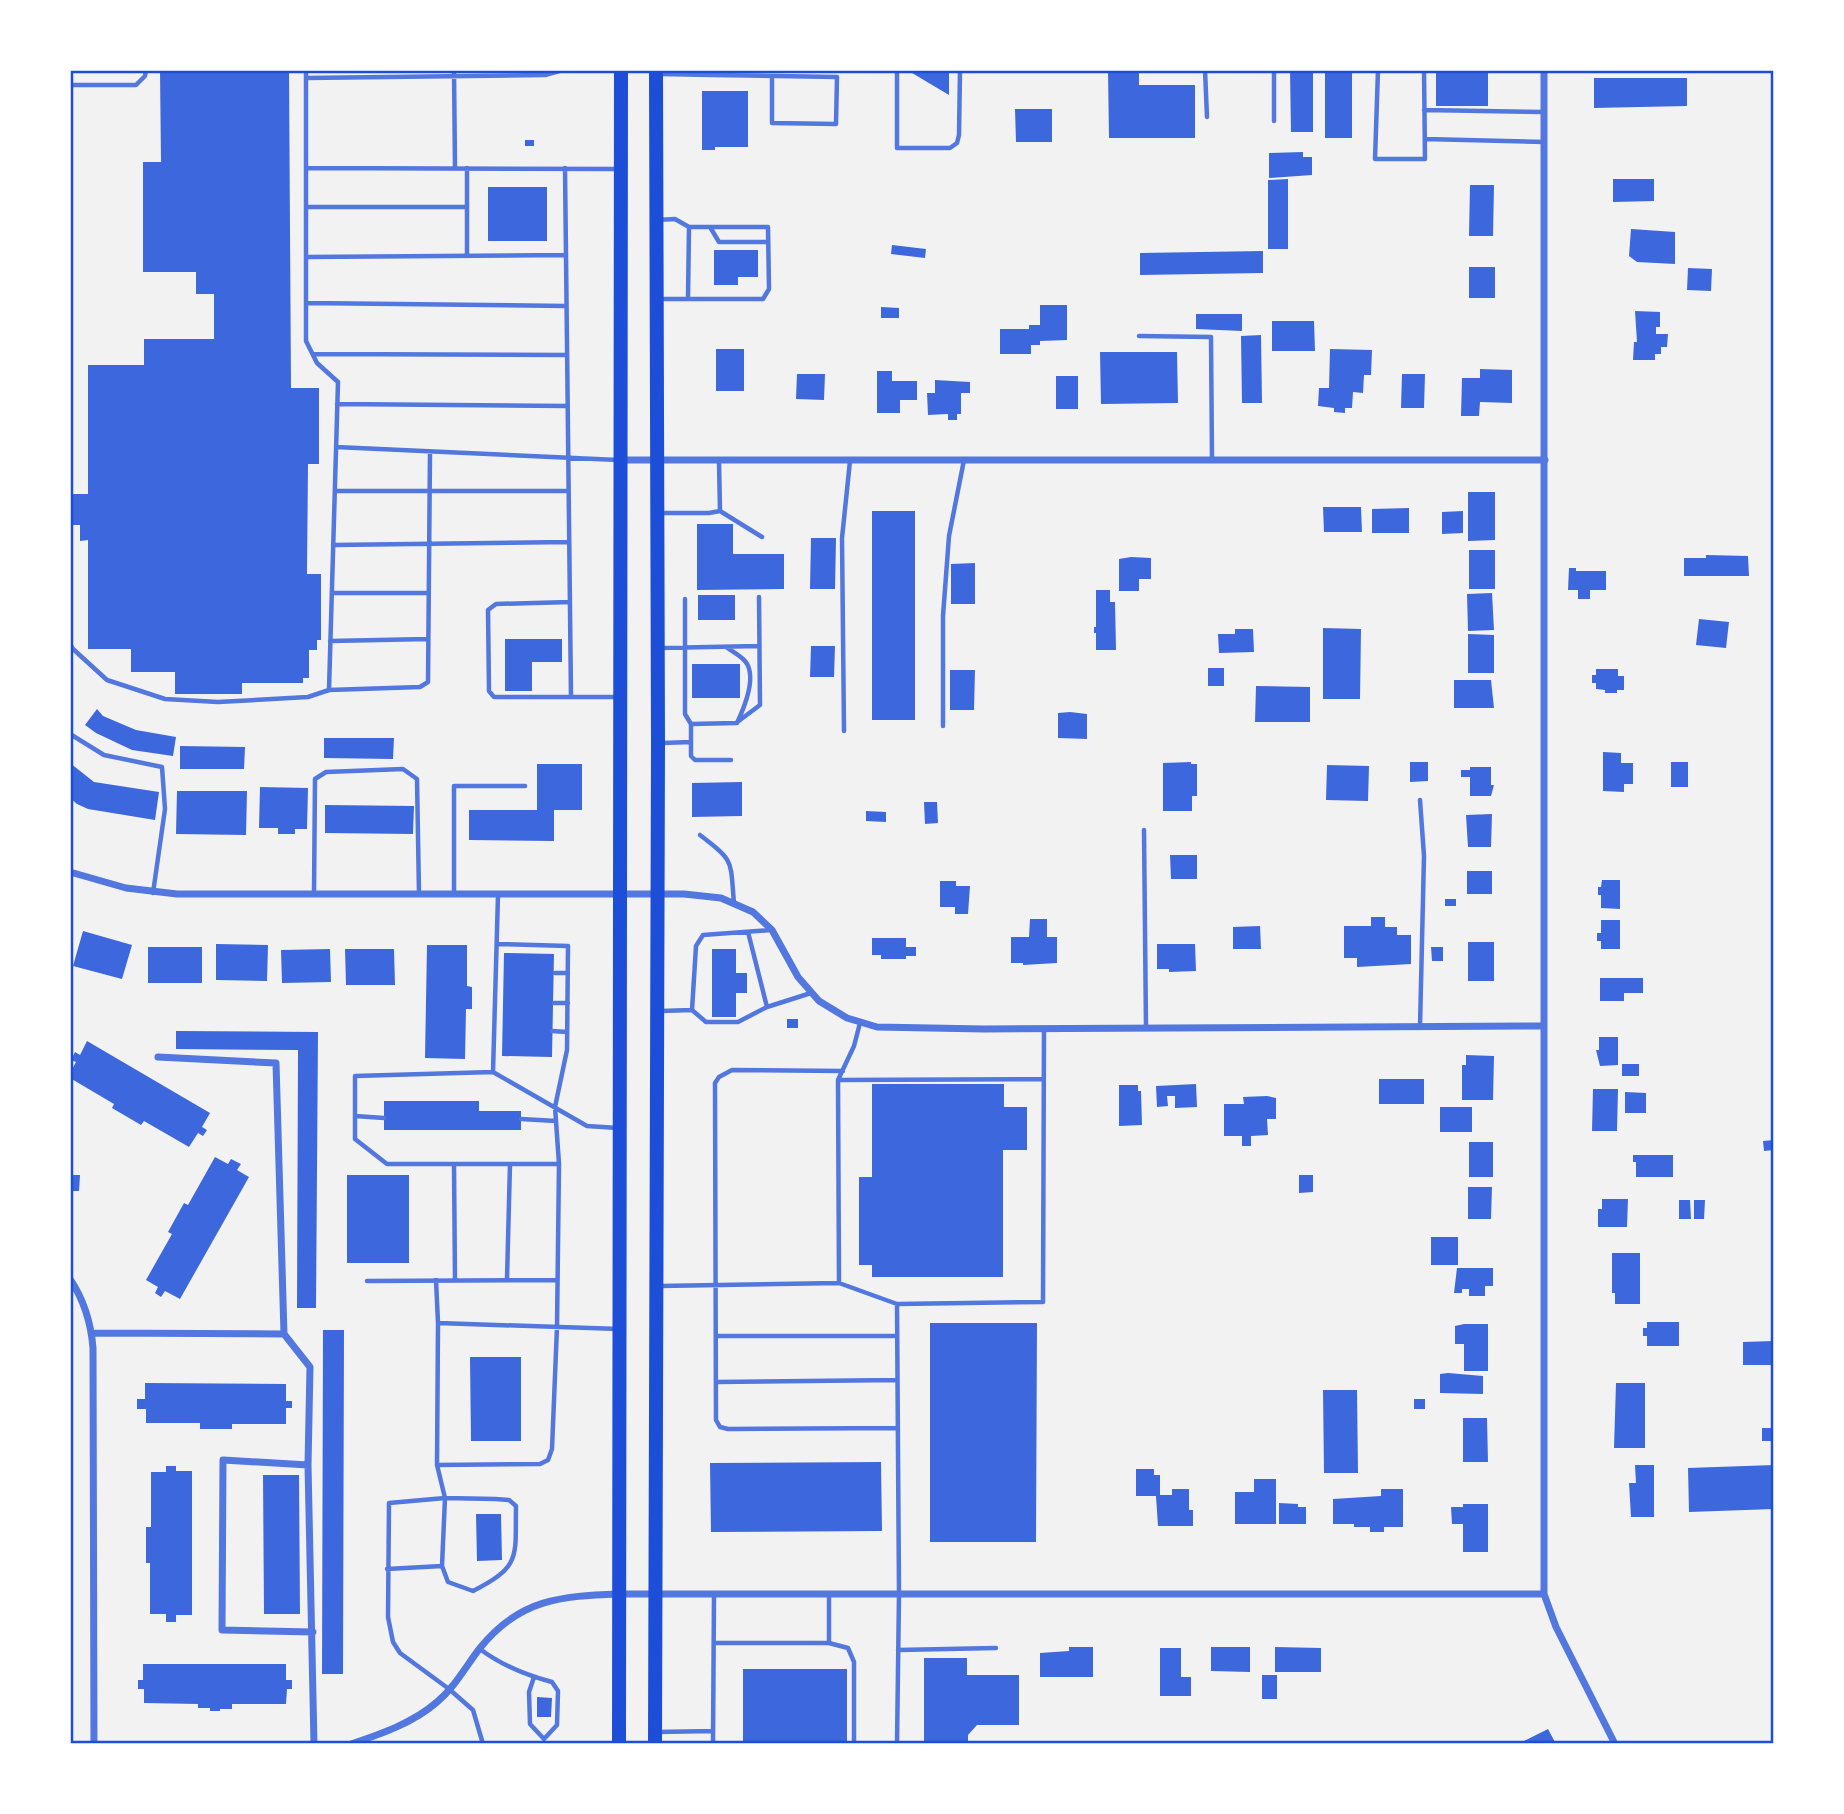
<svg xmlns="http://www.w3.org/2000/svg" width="1844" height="1814" viewBox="0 0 1844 1814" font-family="Literata,serif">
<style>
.building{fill:#3d67dc}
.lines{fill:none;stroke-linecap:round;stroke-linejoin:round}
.service{stroke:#5277de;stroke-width:4.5}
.minor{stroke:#5277de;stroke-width:7}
.primary{stroke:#1d4ed8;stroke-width:14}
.neatline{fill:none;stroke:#1d4ed8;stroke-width:2.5}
</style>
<rect width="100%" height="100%" fill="#f2f2f2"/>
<path class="building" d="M160,70H289L291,388H319V464H308L307,574H321V640H317V650H309V678H303V683H242V694H175V672H131V649H88V540L80,541V525H70V494H88V365H144V339H214V294H196V272H143V162H161Z
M907,70H949V95Z
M1108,70H1139V85H1195V138H1109Z
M1290,70H1313V132H1291Z
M1325,70H1352V138H1325Z
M1436,70H1488V106H1436Z
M1594,78H1687V106L1594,108Z
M702,91H748V147H715V150H702Z
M1015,109H1052V142H1016Z
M525,140H534V146H525Z
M1303,152V157H1312V175L1269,178V153Z
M1288,179V249H1268V180Z
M1613,179H1654V201L1613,202Z
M1470,185H1494L1493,236H1469Z
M488,187H547V241H488Z
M1631,229L1675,232V264L1637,262L1629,256Z
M892,245L926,249L925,258L891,254Z
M714,250H758V277H738V285H714Z
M1263,251V273L1140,275V253Z
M1469,267H1495V298H1469Z
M1688,268L1712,269L1711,291L1687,290Z
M1040,305H1067V340L1040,341V345H1031V354H1000V329H1029V325H1040Z
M881,307L899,308V318H881Z
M1635,311L1660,312V327H1656V334H1668L1667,347H1661V354H1655V360H1633L1634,342H1637Z
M1196,314H1242V331L1196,329Z
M1272,321H1314L1315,351H1272Z
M1261,335L1262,403H1242L1241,336Z
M716,349H744V391H716Z
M1330,349L1372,350L1371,375H1364L1363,393L1353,392L1352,408H1345V413L1334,412V408L1318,406L1319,388H1329Z
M1100,352H1177L1178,403L1101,404Z
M1480,369L1512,370V403L1480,402L1479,416H1461L1462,378H1480Z
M877,371H892V381H917V400H900V413H877Z
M797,374H825L824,400L796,399Z
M1402,374H1425L1424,408H1401Z
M1056,376H1078V409H1056Z
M935,380L970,382V393H961V414H957V420H948V414L928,415L927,393H935Z
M1468,492H1495V540L1468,541Z
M1323,507H1361L1362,532H1324Z
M1409,508V533H1372V509Z
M872,511H915V720H872Z
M1463,511V533L1442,534V512Z
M697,524H733V554H784V589L697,590Z
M811,538H836L835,589H810Z
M1469,550H1495V589H1469Z
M1706,555L1748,556L1749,576H1684V558H1706Z
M1131,557L1151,558V579H1139V591H1119V559Z
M975,563V604H951V564Z
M1569,568H1576V571H1606V590H1590V599H1578V590H1568Z
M1096,590H1110V602H1115L1116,650H1096V633H1094V627H1096Z
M1492,593L1494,630L1468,631L1467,594Z
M698,595H735V620H698Z
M1699,619L1729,622L1726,648L1696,645Z
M1323,628L1361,629L1360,699H1323Z
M1235,629H1253L1254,652L1219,653L1218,634H1235Z
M1468,634L1494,635V673H1468Z
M505,639H562V662H532V691H505Z
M811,646H835L834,677H810Z
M692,664H740V698H692Z
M1208,668H1224V686H1208Z
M1596,669H1618V676H1624V690H1617V693H1605V690L1596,689V683H1592V675H1596Z
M950,670H975L974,710H950Z
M1454,680H1491L1494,708H1454Z
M1256,686L1310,687V722H1255Z
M97,709L103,716L136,730L176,737L173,756L132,750L96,733L85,725Z
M1070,712L1087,714V739L1058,738V713Z
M324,738H394L393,759L324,758Z
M180,746L245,747L244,769H180Z
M1603,752L1621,753V763H1633V784H1624V792L1603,791Z
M1191,762V764H1197V796H1192V811H1163V763Z
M1410,762H1428V781L1410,782Z
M1671,762H1688V787H1671Z
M70,763L94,782L159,792L155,820L88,809L77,804L70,798Z
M537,764H582V810H554V841L469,840V810H537Z
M1327,765L1369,766L1368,801L1326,800Z
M1470,767H1491V785H1494L1491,796H1470V777H1461V770H1470Z
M742,782V816L692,817V783Z
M260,787L308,788L307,829H295V834H278V828H259Z
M177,791H247L246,835L176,834Z
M924,802H937L938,823L925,824Z
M325,805L414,806L413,834L325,833Z
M866,811L886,812V822L866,821Z
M1492,814L1491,847H1468L1466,815Z
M1170,855H1197V879H1171Z
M1467,871H1492V894H1467Z
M1602,880H1620V909L1601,908V895H1598V887H1601Z
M940,881H956V886H970L968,914H955V907H940Z
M1445,899H1456V906H1445Z
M1371,917H1385V927H1397V935H1411V964L1357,967V958H1344V926H1371Z
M1030,919H1047V937H1057V963L1023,965V963H1011V937H1029Z
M1601,920H1620V949H1601V941H1597V933H1601Z
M1260,926L1261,949H1233V927Z
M83,931L132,945L122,979L73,966Z
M872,938H906V947H916V956H906V959H881V955H872Z
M1468,942H1494V981H1468Z
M216,944L268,945L267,981L216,980Z
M1157,944H1195L1196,971L1169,972V969H1157Z
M427,945H467V986L472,987V1009H466L465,1059L425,1058Z
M148,947H202V983H148Z
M1431,947H1443V961H1432Z
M330,949L331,982L282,983L281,950Z
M345,949H394L395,985H346Z
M712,949H736V973H747V993H736V1017H712Z
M504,953L554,954L552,1057L502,1056Z
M1600,978H1643V993H1624V1001H1600Z
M787,1019H798V1028H787Z
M176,1031L318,1032L316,1308H297L298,1050L176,1049Z
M1599,1037H1618V1065L1600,1066L1596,1050H1599Z
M87,1041L210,1113L202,1127L207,1130L203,1136L198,1133L189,1147L144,1121L141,1125L112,1108L114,1104L70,1078V1073L76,1062L71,1060L75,1052L80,1055Z
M1466,1055L1494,1056L1493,1100H1462V1065H1466Z
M1622,1064H1639V1076H1622Z
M1379,1079H1424V1104H1379Z
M872,1084H1004V1107H1027V1150H1003V1277H872V1265H859V1177H872Z
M1196,1084L1197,1107L1175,1108V1096H1167L1168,1106L1157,1107L1156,1086Z
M1119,1085H1138V1091H1141L1142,1125L1119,1126Z
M1593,1089H1618L1617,1131H1592Z
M1625,1092L1646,1093V1113H1625Z
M1267,1096L1276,1098V1119H1267L1268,1135L1251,1136V1146H1242V1136H1224V1104H1244L1243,1097Z
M384,1101H479V1111H521V1130H384Z
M1440,1107H1472V1132H1440Z
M1774,1140V1150L1764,1151L1763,1141Z
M1469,1142H1493V1177H1469Z
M1633,1155H1673V1177H1636V1162H1633Z
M215,1157L228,1164L231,1159L241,1164L237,1170L249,1177L180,1299L165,1291L161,1297L155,1293L158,1287L146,1280L172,1234L168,1232L184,1203L188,1205Z
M70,1175H80L79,1191H70Z
M347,1175H409V1263H347Z
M1299,1175H1313V1192L1299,1193Z
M1468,1187H1492L1491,1219H1468Z
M1602,1199H1628L1627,1227H1598V1209H1602Z
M1679,1200H1690L1691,1219H1679Z
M1694,1200H1705L1704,1219H1694Z
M1431,1237H1458V1265H1431Z
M1612,1253H1640V1304H1615V1293H1612Z
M1457,1268H1493V1286H1485V1296H1469V1289H1462V1293H1454Z
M1647,1322H1679V1346H1647V1336H1643V1328H1647Z
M930,1323H1037L1036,1542H930Z
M1464,1324H1488V1371H1464V1344H1455V1326Z
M323,1330H344L343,1674H322Z
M1774,1341V1365H1743V1342Z
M470,1357H521V1441H471Z
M1448,1373L1483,1376V1394L1440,1393V1374Z
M145,1383L286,1384V1401H292V1408H286V1424H232V1429H200V1423H146V1409H137V1399H145Z
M1616,1383H1645V1448H1614Z
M1323,1390H1357L1358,1473H1324Z
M1414,1399H1425V1409H1414Z
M1463,1418H1487L1488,1462H1463Z
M1762,1428H1774V1441H1762Z
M881,1462L882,1531L711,1532L710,1463Z
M1635,1465H1654V1517H1631L1629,1483H1636Z
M1774,1465V1509L1689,1512L1688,1468Z
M166,1466H176V1471H192V1615H176V1622H166V1614H150V1563H146V1527H151V1472H166Z
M1136,1469H1154V1475H1160V1495H1172V1489H1189V1510H1193V1526H1158L1156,1496H1136Z
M263,1475H299L300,1614H264Z
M1254,1479H1276V1524H1235V1492H1254Z
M1381,1489H1403V1527H1384V1532H1370V1527H1354V1524H1333V1499L1381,1496Z
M1279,1503L1298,1504V1507H1306V1524H1279Z
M1463,1504H1488V1552H1463V1524H1452L1451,1507H1463Z
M476,1514H501L502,1560L477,1561Z
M1069,1647H1093V1677H1040V1653L1069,1651Z
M1211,1647H1250V1672L1211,1671Z
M1275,1647L1321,1648V1672H1275Z
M1160,1648H1181V1677H1191V1696H1160Z
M924,1658H967V1675H1019V1725H977L968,1735V1744H924Z
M143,1664H286V1680H292V1689H287L286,1704H232V1709H220V1711H210V1708H198V1704L144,1703V1689H138V1680H143Z
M743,1669H847V1744H743Z
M1262,1675H1277V1699H1262Z
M537,1697L552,1698L551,1717H537Z
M1548,1729L1556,1744H1518Z"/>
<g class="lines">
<path class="service" d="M454,70L455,168
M712,70V75L837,77L836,124L772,123V77
M897,70V148H950L957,143L959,135L960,70
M1205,70L1207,117
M1378,70L1375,159H1425L1424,70
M660,74L712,75
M306,78L545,75L563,70
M70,85H136L145,76L146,70
M1424,110L1543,112
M1274,121V70
M1425,139L1544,142
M306,168L617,169
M467,168V255
M565,168L571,697H494L489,691L488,610L496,604L570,602
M306,207H467
M657,220L675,219L689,227H768L769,289L763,299H661
M710,227L719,242H768
M306,257L566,255
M688,299L689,227
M306,303L566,306
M1139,336L1211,337L1212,460
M313,354L566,355
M337,404L567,406
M336,447L618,460
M335,491H568
M720,511L762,537
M659,513H709L720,511L719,461
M333,545L569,542
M332,593H429
M685,599V714L691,724L736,723L760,705L759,597
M330,641L428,639
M70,644L73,649L107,680L165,699L218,702L308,697L329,690L338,382L317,363L306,341V70
M726,647C732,651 741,656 745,661C758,676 744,708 737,723
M659,648L759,646
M329,690L420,687L428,682L430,452
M571,697H616
M691,724V756L695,760H731
M943,726V616L949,536L964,460
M844,731L842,538L850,461
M70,734L104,755L162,767L165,809L153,893
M662,743L691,742
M1420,800L1424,856L1420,1027
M1144,830L1146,1028
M700,835C735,862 730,859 734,903
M314,894L315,779L326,772L403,769L417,779L419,894
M454,894V786H525
M498,895L493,1072L587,1126L618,1128
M748,932L767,1007L811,993
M497,944L568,946L567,1050L555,1107L559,1164
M555,973H568
M554,1003H568
M692,1010L706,1022H738L767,1007
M660,1011L692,1010L696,946L703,935L771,930
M552,1031L567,1032
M843,1071L732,1070L719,1077L715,1083L716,1420L720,1427L728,1429L898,1428
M838,1080L1044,1079
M355,1116L384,1118
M521,1119L556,1121
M454,1164L455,1280
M507,1279L510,1164
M436,1280L438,1323
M367,1281L557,1280
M839,1283L897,1304L1043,1302L1044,1029
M660,1286L839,1283L838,1080L854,1046L860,1023
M897,1304L899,1594L897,1744
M717,1336H897
M716,1382L897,1380
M437,1465L540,1464L548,1460L552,1449L557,1327L559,1164H387L355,1139V1076L493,1072
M442,1566L448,1582L473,1591C522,1566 515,1557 516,1506L509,1500L495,1499L445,1498L389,1503L388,1617L393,1642L400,1653L449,1689L473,1710L483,1744
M387,1569L442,1566L445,1498L437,1465L438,1323L619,1329
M714,1643H829V1595
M829,1643L848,1648L854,1662V1744
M480,1649C501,1665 526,1675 552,1682L558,1691L557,1725L544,1739L530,1724L529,1692L534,1677
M898,1650L996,1648
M656,1732L713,1731
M713,1744L714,1594"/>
<path class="minor" d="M1544,70V1594L1556,1627L1615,1744
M620,460H1545
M70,872L126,888L177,894H684L721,898L753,912L772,930L798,977L819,1001L847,1018L877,1027L984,1029L1543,1026
M70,1279C84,1300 91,1323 93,1348L94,1744
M92,1333L284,1334L276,1063L158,1057
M284,1334L310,1367L308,1465L314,1744
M308,1465L223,1460L222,1630L313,1632
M351,1744C381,1734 413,1723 437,1702C455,1687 466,1666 480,1648C519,1599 561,1596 619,1594H1544"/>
<path class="primary" d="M619,1744L621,70
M655,1744L658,743L656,70"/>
</g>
<rect width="1844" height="1814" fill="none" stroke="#ffffff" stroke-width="144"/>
<rect x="72" y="72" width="1700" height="1670" class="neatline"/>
</svg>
